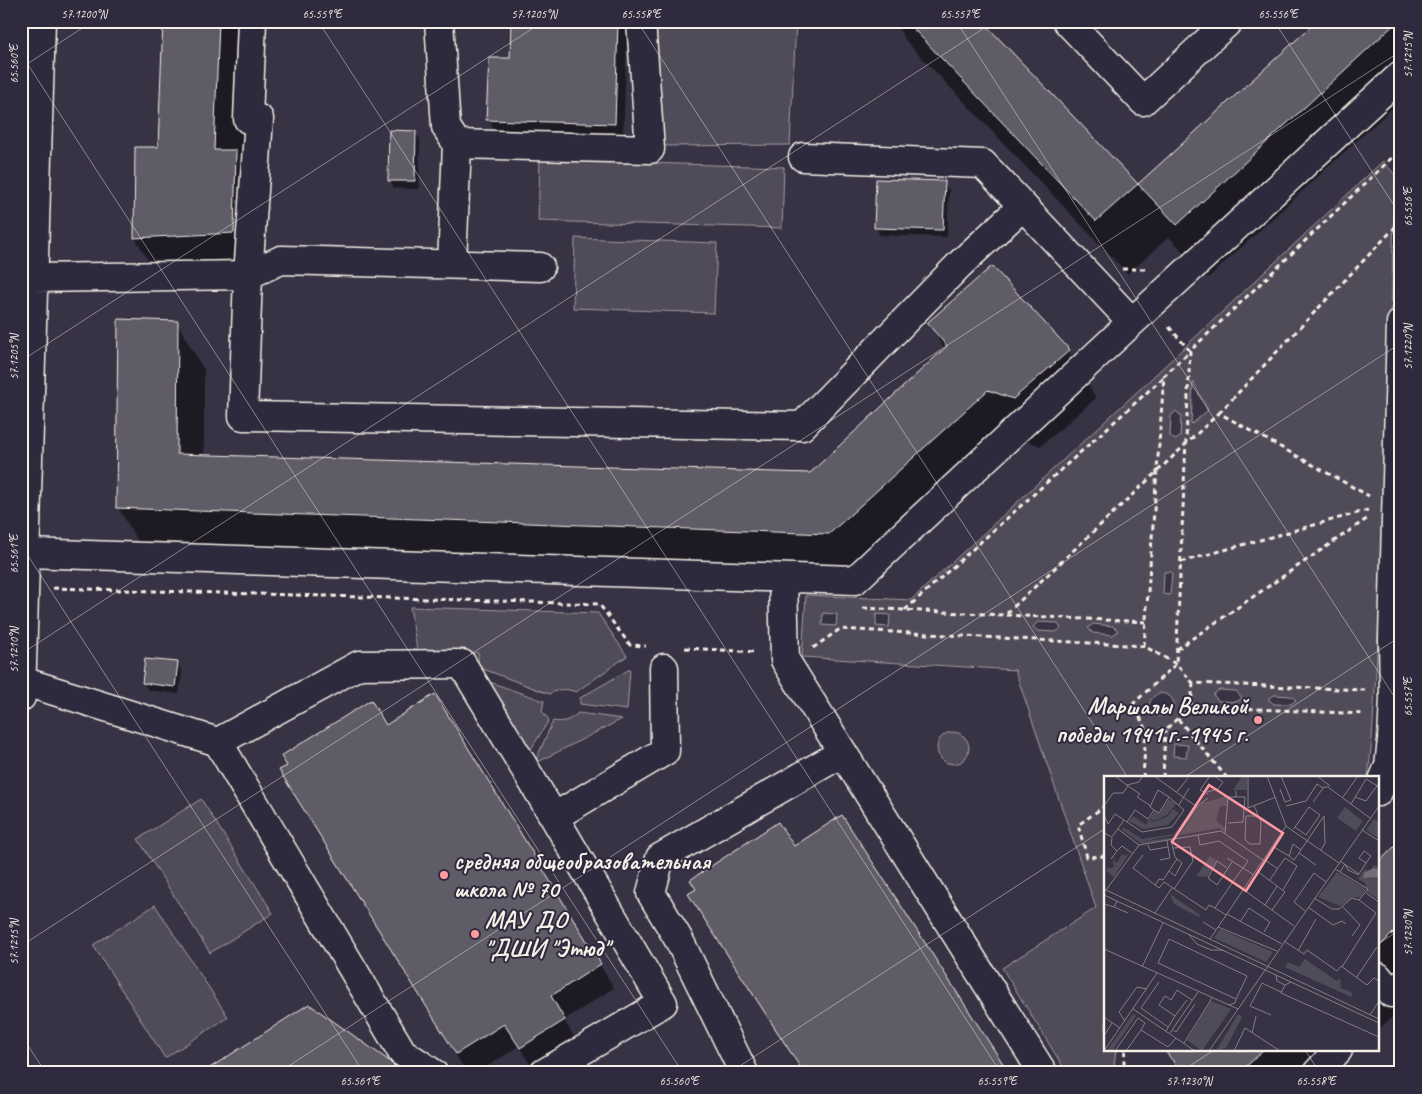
<svg xmlns="http://www.w3.org/2000/svg" width="1422" height="1094" viewBox="0 0 1422 1094" font-family="Caveat,sans-serif">
<style>
.green{fill:#504b59;stroke:#a29ea0;fill-rule:evenodd}
.shadow{fill:#0007}
.building{fill:#5f5c67;stroke:#f4f1e8}
.lines{fill:none;stroke-linecap:round;stroke-linejoin:round}
.minor-casing{stroke:#f4f1e8;stroke-width:31}
.path{stroke:#f4f1e8;stroke-width:3;stroke-dasharray:5 4;stroke-linecap:butt}
.minor{stroke:#2f2a3d;stroke-width:28}
.ticks{fill:none;stroke:#f4f1e8;stroke-width:1;stroke-opacity:0.45}
.poi-dot{fill:#ff9aa2;stroke:#2f2a3d;stroke-width:2}
.labels{text-anchor:middle;stroke-width:4;stroke-linejoin:round;paint-order:stroke}
.poi-label{font-size:24px;font-weight:bold;fill:#f4f1e8;stroke:#2f2a3d;text-anchor:start}
.inset-road{fill:none;stroke:#837e86;stroke-width:1}
.view{fill:#ff9aa2;fill-opacity:0.15;stroke:#ff9aa2;stroke-width:2.5}
.inset-edge{fill:none;stroke:#f4f1e8;stroke-width:2.5}
.neatline{fill:none;stroke:#f4f1e8;stroke-width:2}
.ticks-label{font-size:12px;text-anchor:middle;fill:#f4f1e8}
</style>
<rect width="100%" height="100%" fill="#373244"/>
<filter id="ink" filterUnits="userSpaceOnUse"><feTurbulence type="fractalNoise" baseFrequency=".02" numOctaves="2"/><feDisplacementMap in="SourceGraphic" scale="10" xChannelSelector="R" yChannelSelector="G"/><feConvolveMatrix kernelMatrix="1 2 1 2 8 2 1 2 1" color-interpolation-filters="sRGB"/></filter>
<g filter="url(#ink)">
<path class="green" d="M654,21H796L790,145L662,146Z
M540,160L784,167L782,228L538,221Z
M1383,161L1395,175L1386,505L1372,739L1368,778H1106V1050H1116L1113,1073H1067L1002,968L1096,908L1015,670L802,657L806,595L911,600L1139,390ZM1193,382L1208,410L1192,424L1191,423ZM1176,411L1181,416L1180,437L1175,440L1170,436L1171,416ZM1164,572H1172L1170,595L1163,594ZM823,613L837,614L836,626L822,625ZM876,614L890,615L889,627L876,626ZM1038,622L1057,623L1061,628L1056,632L1038,631L1033,627ZM1093,624L1113,626L1118,631L1113,635L1093,633L1088,628ZM1219,690L1236,691L1242,698L1236,702L1219,701L1213,695ZM1159,693C1188,695 1166,728 1153,712C1145,704 1152,697 1159,693ZM1274,695L1291,696L1296,700L1291,704H1274L1268,699ZM1174,744L1188,745L1186,757L1173,756Z
M575,238L717,243L714,313L573,308Z
M410,607L598,613L627,656L576,692C565,688 559,689 549,694L478,667V653L417,650Z
M630,669L627,710L580,704V698Z
M484,680L544,701L542,711L549,720L528,754Z
M578,713L622,719L534,764L553,721C564,723 571,720 578,713Z
M937 748a16 16 0 1 1 32 0a16 16 0 1 1-32 0Z
M201,799L273,913L210,953L138,839Z
M155,905L228,1017L165,1058L93,945Z"/>
<path class="shadow" d="M164,21H247L241,162L261,197L259,279L162,284L135,238L137,149L159,148Z
M512,21H624L627,27L623,140L497,135L488,119L511,60Z
M894,21H981L1138,186L1318,21L1395,23L1401,32V100L1208,278L1169,237L1128,274L906,41Z
M415,132L420,139L419,189L394,188L390,181Z
M944,183L949,190L947,237L880,235L876,228Z
M177,323L204,370V456L810,474L945,350L929,324L1069,351L1096,398L1041,446L1016,437L856,581L145,554L118,507Z
M177,664L182,671L179,694L148,690L143,683Z
M434,696L614,988L564,1020L578,1044L534,1071L519,1046L477,1073H467L294,794L386,727Z
M1401,842V1009L1378,1030V864Z
M1180,1050H1355L1330,1073H1180L1172,1058Z"/>
<path class="building" d="M163,21H219L214,150H236L234,233L134,238L135,147H158Z
M511,21H618L615,124L486,120L489,58H510Z
M906,21H982L1138,184L1096,221Z
M1317,21H1398L1177,225L1138,184Z
M389,130L416,131L415,181H388Z
M876,179L945,181L943,230L874,228Z
M992,266L1070,350L1013,399L988,390L829,534L116,508L118,319L178,321L177,454L810,473L947,346L927,323Z
M145,659L178,662L175,687L142,683Z
M435,694L601,964L551,996L565,1020L520,1048L504,1024L456,1054L279,770L287,766L281,756L371,700L386,725Z
M842,815L907,915L1009,1073H804L688,894L696,889L690,880L778,822L794,846Z
M1401,840V925L1378,948V863Z
M309,1004L388,1060L393,1065L405,1073H202Z
M1164,1050H1264L1239,1073H1183Z"/>
<g class="lines">
<g class="minor-casing">
<path id="minor" d="M439,21L446,127L457,144L452,264
M1067,21L1143,101L1229,21
M457,144L650,149L641,21
M803,157L983,164L1023,206
M540,267L281,260L248,275L243,416L802,426L960,264L1023,206L1132,322
M33,278L248,275L259,119H248L252,21
M26,553L855,580L1132,322L1401,75
M783,578L785,660L1043,1073
M22,681L218,742
M21,697L41,21
M1378,792L1389,766L1392,740L1394,697L1393,638L1401,323
M554,817L665,751L664,668
M1378,977L1391,993L1401,985
M433,1073L402,1052L218,742L359,665L462,664L554,817L663,1003L544,1073
M744,1073L679,940L651,893L660,858L842,753
M1317,1073L1338,1050"/>
</g>
<path class="path" d="M1122,269H1146
M1169,327L1190,351L1401,149
M1219,413L1401,221
M1181,562L1368,510
M53,588L599,604L630,645L646,646
M863,608L1005,615
M905,610L1164,377
M1146,622L1005,615L1219,413L1369,496
M1144,646L1164,376L1190,351L1176,664L1133,704L1146,729L1165,730L1191,706L1365,714
M685,648L756,652
M813,648L840,629L1144,646L1176,664L1193,683L1365,690
M1177,649L1368,518
M1191,706L1193,683
M1178,719L1227,778
M1143,778L1146,729
M1163,778L1165,730
M1106,805L1078,825L1087,857L1106,856
M1123,1073L1125,1050"/>
<use href="#minor" class="minor"/>
</g>
</g>
<path class="ticks" d="M318,21L1001,1073M637,21L1128,778M956,21L1401,707M1274,21L1401,216M21,54L683,1073M21,68L93,21M21,361L544,21M21,545L364,1073M21,654L995,21M1183,778L1401,636M1378,944L1401,929M21,946L1401,51M21,1035L46,1073M1305,1050L1320,1073M278,1073L1401,343M729,1073L1106,828M1179,1073L1214,1050"/>
<g class="poi-dot">
<circle cx="1258" cy="720" r="5"/>
<circle cx="444" cy="875" r="5"/>
<circle cx="475" cy="934" r="5"/>
</g>
<g class="labels">
<g class="poi-label">
<text x="1248" y="714" text-anchor="end">Маршалы Великой<tspan x="1248" dy="28">победы 1941 г.-1945 г.</tspan></text>
<text x="454" y="869">средняя общеобразовательная<tspan x="454" dy="28">школа № 70</tspan></text>
<text x="485" y="928">МАУ ДО<tspan x="485" dy="28">"ДШИ "Этюд"</tspan></text>
</g>
</g>
<g transform="translate(1104 776)">
<rect width="275" height="275" fill="#373244"/>
<path d="M138,0H143V14H129ZM123,20V30H116L112,45L123,53L120,56L115,52L75,59L98,27ZM65,23L72,28L63,39L50,45L46,42L51,35L55,38ZM241,31L259,45L252,55L233,42ZM69,33L75,37L64,49L39,53L25,45L29,40L42,49L45,43L50,46L64,40ZM83,40L72,59L36,66L71,61L70,63L38,68L18,54L19,51L38,63L70,58ZM270,43L275,46V63L262,54ZM26,76L10,101L2,95L4,91L6,93L11,90L9,88L10,79L11,86L13,87L18,78L22,80ZM106,80L113,85L103,101L92,100ZM270,89L275,91V124L263,116L261,107L254,103L260,94H266ZM233,96L262,113L257,121H249L236,130L214,121ZM66,118L96,139L95,141L70,128ZM116,153L169,176L162,186L110,162ZM201,183L233,205L236,202L237,212L249,217L247,221L181,191L184,186L195,191ZM107,225L127,233L98,275L83,264ZM29,238L32,240L8,275L3,274ZM134,238L138,241L122,272L112,275Z" fill="#504b59"/>
<path d="M270,92L275,94L274,101L259,102L260,97Z" fill="#726e77"/>
<path class="inset-road" d="M50,0L93,31M144,0V32L172,21M163,0L182,50M213,0L226,10M23,9L35,6L39,0M24,10L36,18L33,21L47,30M176,13L181,26L187,24L177,0M73,16L84,2M103,16L114,13L119,6L110,0M104,18L96,14L106,0M239,21L254,0M251,21L262,25L275,7M209,26L220,11H224L266,42M247,28L262,3L275,11M75,29L85,12M0,30L9,17H19L24,10L11,0M150,30L153,36V37L157,46L156,68H146L141,64L142,40H155M182,30L202,25L213,8L219,12M50,34L46,31L54,14L65,21M0,39L4,48L11,38L20,44L8,61L0,57M20,44L38,56L68,51L80,34L65,21L55,37L50,34L44,43L31,34L23,46M124,47L139,46L141,21H132M182,50L235,87M14,53L35,69M189,53L191,51L205,31L216,39L202,59L191,51M258,54L275,65M121,58L124,21H132V15M94,59L96,69L115,65L144,85L139,92L123,82M71,62L95,29L104,22M67,64L71,81L73,83L78,87L71,100L65,95L73,83M44,69L46,74L64,71M170,71L185,80L189,68L197,74M69,72L86,71L89,85L70,113M13,75L18,70L28,77M195,77L212,89M39,79L29,92L55,112L60,106L102,134L105,129L111,132M185,80L190,84L220,40L221,67L217,74M7,83L13,75L7,69L8,62M56,84L66,82L63,65M161,84L174,93M236,85L255,98L262,87L267,80L260,75L255,82L262,87M123,92L113,85L104,102L113,109L128,86M231,93L264,113L255,124L272,137L238,191M153,95L181,116L168,134M236,96L241,88L244,94L255,99M165,105L181,82L193,90L179,114M51,109L55,103L59,104L65,95M0,113L275,243M2,114L35,69L117,55L160,85M140,114L190,150M262,117L275,126M0,119L275,247M210,122L228,133H235L248,122L255,124M0,128L10,131L13,125M161,129L173,110M10,131L24,137M204,131L229,149L238,145L242,148M239,131L256,149L248,160M201,135L190,126L210,97L222,106M51,137L68,112M123,138L178,168M122,139L111,132L133,100L139,92L150,99M99,146L112,154M136,146L145,132L166,146L160,156M114,151L173,175M85,159L93,168L107,174H119M106,163L182,50M180,165L200,178L203,174L233,195L237,190L263,209L270,202L275,205M0,173L134,233M194,175L212,143M38,191L59,147M172,199L173,205L181,209L187,206M252,202L273,171M55,206L37,232L64,251M181,209L177,217L275,261M125,229L131,227L132,223L143,200L65,163L54,187L132,223M29,233L91,275M167,239L146,230L158,207L177,216M266,239L275,225M71,240L83,224M0,241L16,252M21,245L15,236L33,211L43,213M69,254L72,256L91,228M62,255L71,240L55,229L61,220L67,224L73,214L88,224M66,257L94,216M148,257L152,240M0,260L8,247M80,267L108,222M0,275L53,197M11,275L34,242L41,247L37,254L64,271L72,262M22,275L37,254M105,275L275,30M130,275L141,252L176,275"/>
<path class="view" d="M105,9L179,57L142,115L68,66Z"/>
<rect width="275" height="275" class="inset-edge"/>
</g>
<rect width="1422" height="1094" fill="none" stroke="#2f2a3d" stroke-width="55"/>
<rect x="28" y="28" width="1366" height="1038" class="neatline"/>
<g class="ticks-label">
<text x="84" y="18">57.1200°N</text>
<text x="322" y="18">65.559°E</text>
<text x="534" y="18">57.1205°N</text>
<text x="641" y="18">65.558°E</text>
<text x="960" y="18">65.557°E</text>
<text x="1278" y="18">65.556°E</text>
<text transform="translate(1408 55) rotate(-90)" y="4">57.1215°N</text>
<text transform="translate(14 64) rotate(-90)" y="4">65.560°E</text>
<text transform="translate(1408 207) rotate(-90)" y="4">65.556°E</text>
<text transform="translate(1408 347) rotate(-90)" y="4">57.1220°N</text>
<text transform="translate(14 357) rotate(-90)" y="4">57.1205°N</text>
<text transform="translate(14 554) rotate(-90)" y="4">65.561°E</text>
<text transform="translate(14 650) rotate(-90)" y="4">57.1210°N</text>
<text transform="translate(1408 697) rotate(-90)" y="4">65.557°E</text>
<text transform="translate(1408 933) rotate(-90)" y="4">57.1230°N</text>
<text transform="translate(14 942) rotate(-90)" y="4">57.1215°N</text>
<text x="360" y="1085">65.561°E</text>
<text x="679" y="1085">65.560°E</text>
<text x="997" y="1085">65.559°E</text>
<text x="1189" y="1085">57.1230°N</text>
<text x="1316" y="1085">65.558°E</text>
</g>
</svg>
